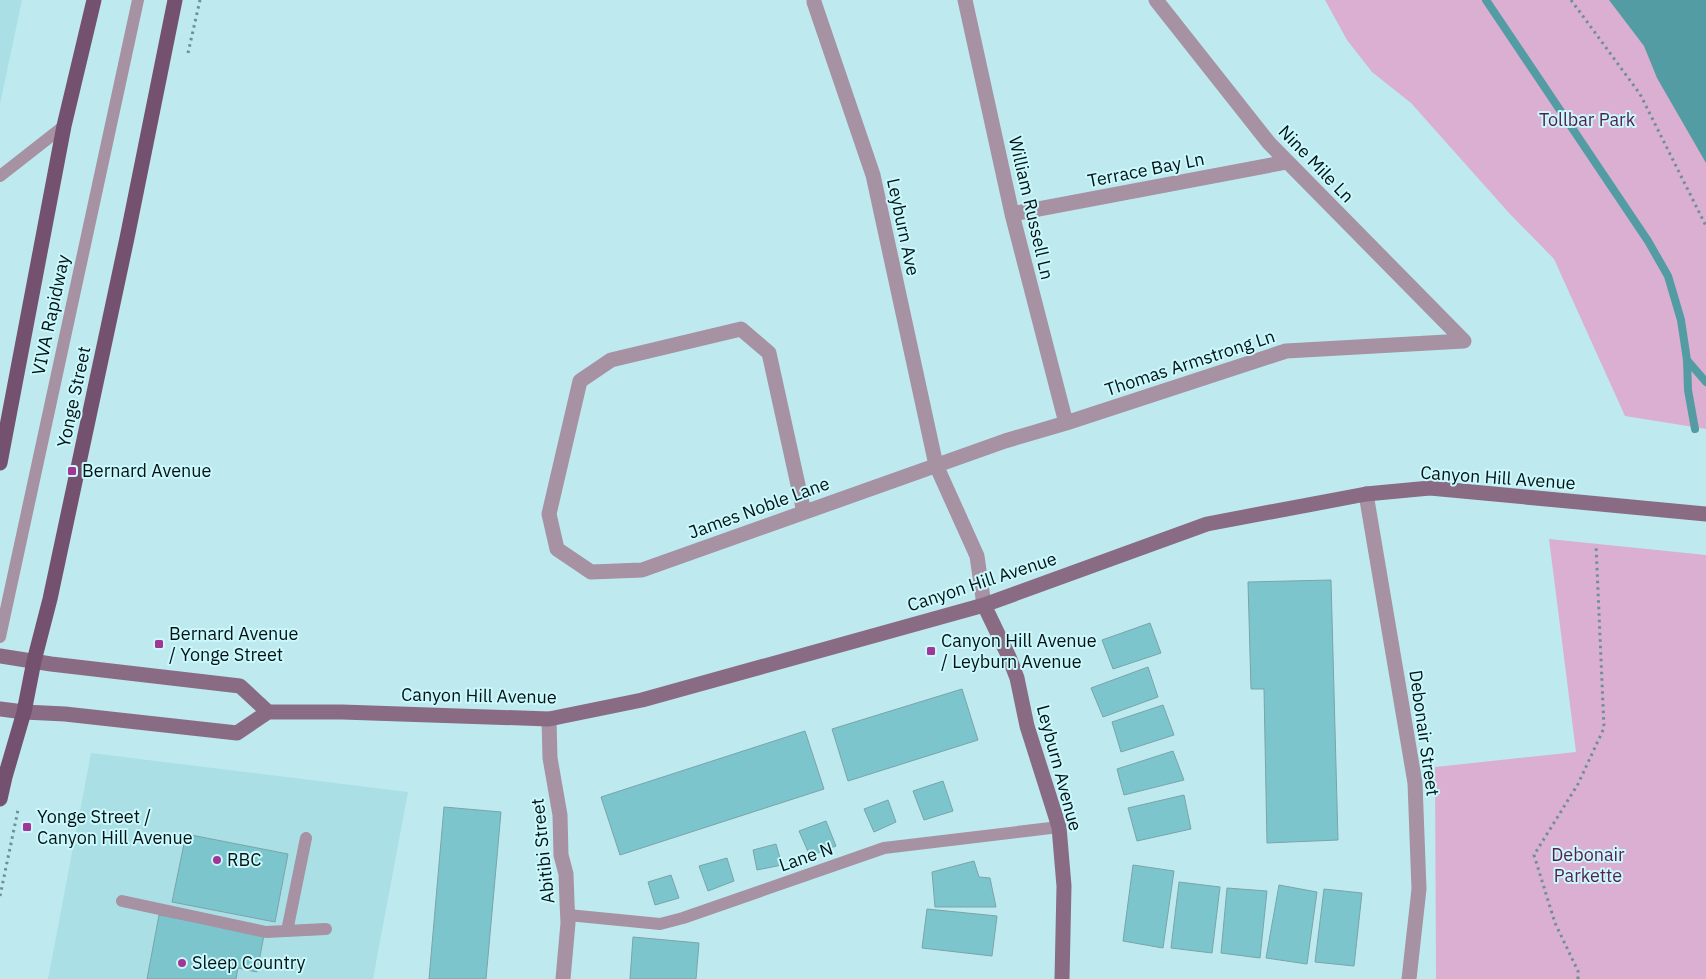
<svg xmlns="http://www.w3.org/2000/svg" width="1706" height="979" viewBox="0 0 1706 979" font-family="'IBM Plex Sans',sans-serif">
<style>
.built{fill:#aae0e5}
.green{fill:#daafd1}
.water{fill:#549ca3}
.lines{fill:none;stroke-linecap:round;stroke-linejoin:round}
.stream{stroke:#549ca3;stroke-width:8}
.building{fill:#7cc5cc;stroke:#7aa4a8}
.path{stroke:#6f9093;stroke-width:3;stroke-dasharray:2.5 4;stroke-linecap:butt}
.lane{stroke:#a692a2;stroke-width:12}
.street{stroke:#a692a2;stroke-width:15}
.secondary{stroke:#896c84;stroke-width:15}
.primary{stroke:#74516e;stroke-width:15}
.poi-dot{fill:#a23595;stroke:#cbf8fc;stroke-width:2}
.labels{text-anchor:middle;stroke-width:4;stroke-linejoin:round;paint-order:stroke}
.park-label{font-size:18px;fill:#551e4e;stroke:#cbf8fc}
.street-label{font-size:18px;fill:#031314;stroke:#cbf8fc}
.poi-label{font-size:18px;fill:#031314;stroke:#cbf8fc;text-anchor:start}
</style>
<rect width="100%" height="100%" fill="#beeaef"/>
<path class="built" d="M0,0H22L0,104Z
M91,753L408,792L373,979H48Z"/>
<path class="green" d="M1325,0H1706V429L1625,416L1554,259L1509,213L1411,103L1372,72L1347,40Z
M1549,539L1706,555V979H1436L1435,767L1576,752Z"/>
<path class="water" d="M1609,0H1706V163L1657,78L1644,46Z"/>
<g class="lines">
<path class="stream" d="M1486,0L1648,241L1668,276L1681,320L1687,360L1688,390L1695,429
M1687,360L1706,382"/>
</g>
<path class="building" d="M1331,580L1338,840L1267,843L1264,689H1251L1248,582Z
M1150,623L1161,653L1113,669L1102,640Z
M1148,667L1158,697L1103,717L1091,688Z
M962,689L978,740L848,781L832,729Z
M1163,705L1174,735L1121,752L1112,722Z
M805,731L824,789L620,855L601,797Z
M1173,751L1184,780L1124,795L1117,769Z
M943,781L953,811L924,820L913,791Z
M1184,795L1191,829L1137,841L1128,808Z
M888,800L896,822L874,832L864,809Z
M444,807L501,812L486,979H429Z
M826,821L836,846L810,856L799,831Z
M186,834L288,854L275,922L172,902Z
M776,844L782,865L757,870L753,850Z
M727,858L734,881L708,891L699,866Z
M974,861L979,877L990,878L996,907H935L932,872Z
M1133,865L1174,871L1163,948L1123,941Z
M671,875L679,898L655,905L648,882Z
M1179,882L1220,887L1212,953L1171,948Z
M1279,885L1317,892L1307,964L1266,958Z
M1227,888L1267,891L1260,958L1221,953Z
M1324,889L1362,893L1354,966L1315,962Z
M927,909L997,916L992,956L922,948Z
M159,915L264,935L257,972L238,968L236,979H147Z
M633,937L699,943L696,979H630Z"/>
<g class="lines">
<path class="path" d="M1571,0L1640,94L1706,226
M188,53L200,0
M0,896L18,810
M1578,979V971L1555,923L1534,855L1578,784L1604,728L1596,545"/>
<path class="lane" d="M0,176L64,126
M0,637L138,0
M122,901L266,932L326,929
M568,915L660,924L683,918L884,848L1059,827
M287,931L306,838"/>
<path class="street" d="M814,0V2L873,175L936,465L977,556L984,605
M965,0L1012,214L1066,423
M1156,0L1269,143L1464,341
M1012,214L1287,162
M1366,494L1415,783L1419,889L1409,979
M804,512L769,353L741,329L611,360L580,381L549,514L557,549L591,572L642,570L1005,441L1066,423L1286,351L1464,341
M549,719L550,758L560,815L561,855L566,874L567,902L568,923L563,979"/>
<path class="secondary" d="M984,605L1009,657L1017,678L1027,726L1059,827L1064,886L1062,979
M0,656L51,664L240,686L268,712
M0,709L24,712L65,714L237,733L268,712H342L549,719L642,700L984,605L1207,524L1366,494L1430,488L1706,514"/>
<path class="primary" d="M0,463L64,126L94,0
M0,799L5,777L24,712L34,661L50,599L127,238L175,0"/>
</g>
<g class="poi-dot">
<rect x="67" y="466" width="10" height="10" rx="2.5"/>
<rect x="154" y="639" width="10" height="10" rx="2.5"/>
<rect x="926" y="646" width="10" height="10" rx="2.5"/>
<rect x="22" y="822" width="10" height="10" rx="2.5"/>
<circle cx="217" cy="860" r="5"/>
<circle cx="182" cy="963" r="5"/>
</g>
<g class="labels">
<g class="park-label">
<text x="1587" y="126">Tollbar Park</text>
<text x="1588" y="861">Debonair<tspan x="1588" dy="21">Parkette</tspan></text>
</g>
<g class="street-label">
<text transform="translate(1316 164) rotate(46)" y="6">Nine Mile Ln</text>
<text transform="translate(1146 170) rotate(-11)" y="6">Terrace Bay Ln</text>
<text transform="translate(1031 208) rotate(77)" y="6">William Russell Ln</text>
<text transform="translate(903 227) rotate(78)" y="6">Leyburn Ave</text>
<text transform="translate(51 315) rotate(-78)" y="6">VIVA Rapidway</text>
<text transform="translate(1190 363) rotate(-18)" y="6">Thomas Armstrong Ln</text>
<text transform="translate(74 397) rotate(-78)" y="6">Yonge Street</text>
<text transform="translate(1498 478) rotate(4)" y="6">Canyon Hill Avenue</text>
<text transform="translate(759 508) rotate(-20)" y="6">James Noble Lane</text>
<text transform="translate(982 582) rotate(-18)" y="6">Canyon Hill Avenue</text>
<text transform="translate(479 696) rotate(1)" y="6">Canyon Hill Avenue</text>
<text transform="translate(1424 733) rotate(82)" y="6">Debonair Street</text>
<text transform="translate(1059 768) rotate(75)" y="6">Leyburn Avenue</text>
<text transform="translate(543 851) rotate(-96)" y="6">Abitibi Street</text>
<text transform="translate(806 857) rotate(-19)" y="6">Lane N</text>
</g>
<g class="poi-label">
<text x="82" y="477">Bernard Avenue</text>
<text x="169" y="640">Bernard Avenue<tspan x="169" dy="21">/ Yonge Street</tspan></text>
<text x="941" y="647">Canyon Hill Avenue<tspan x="941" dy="21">/ Leyburn Avenue</tspan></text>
<text x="37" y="823">Yonge Street /<tspan x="37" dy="21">Canyon Hill Avenue</tspan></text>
<text x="227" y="866">RBC</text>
<text x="192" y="969">Sleep Country</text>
</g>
</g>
</svg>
